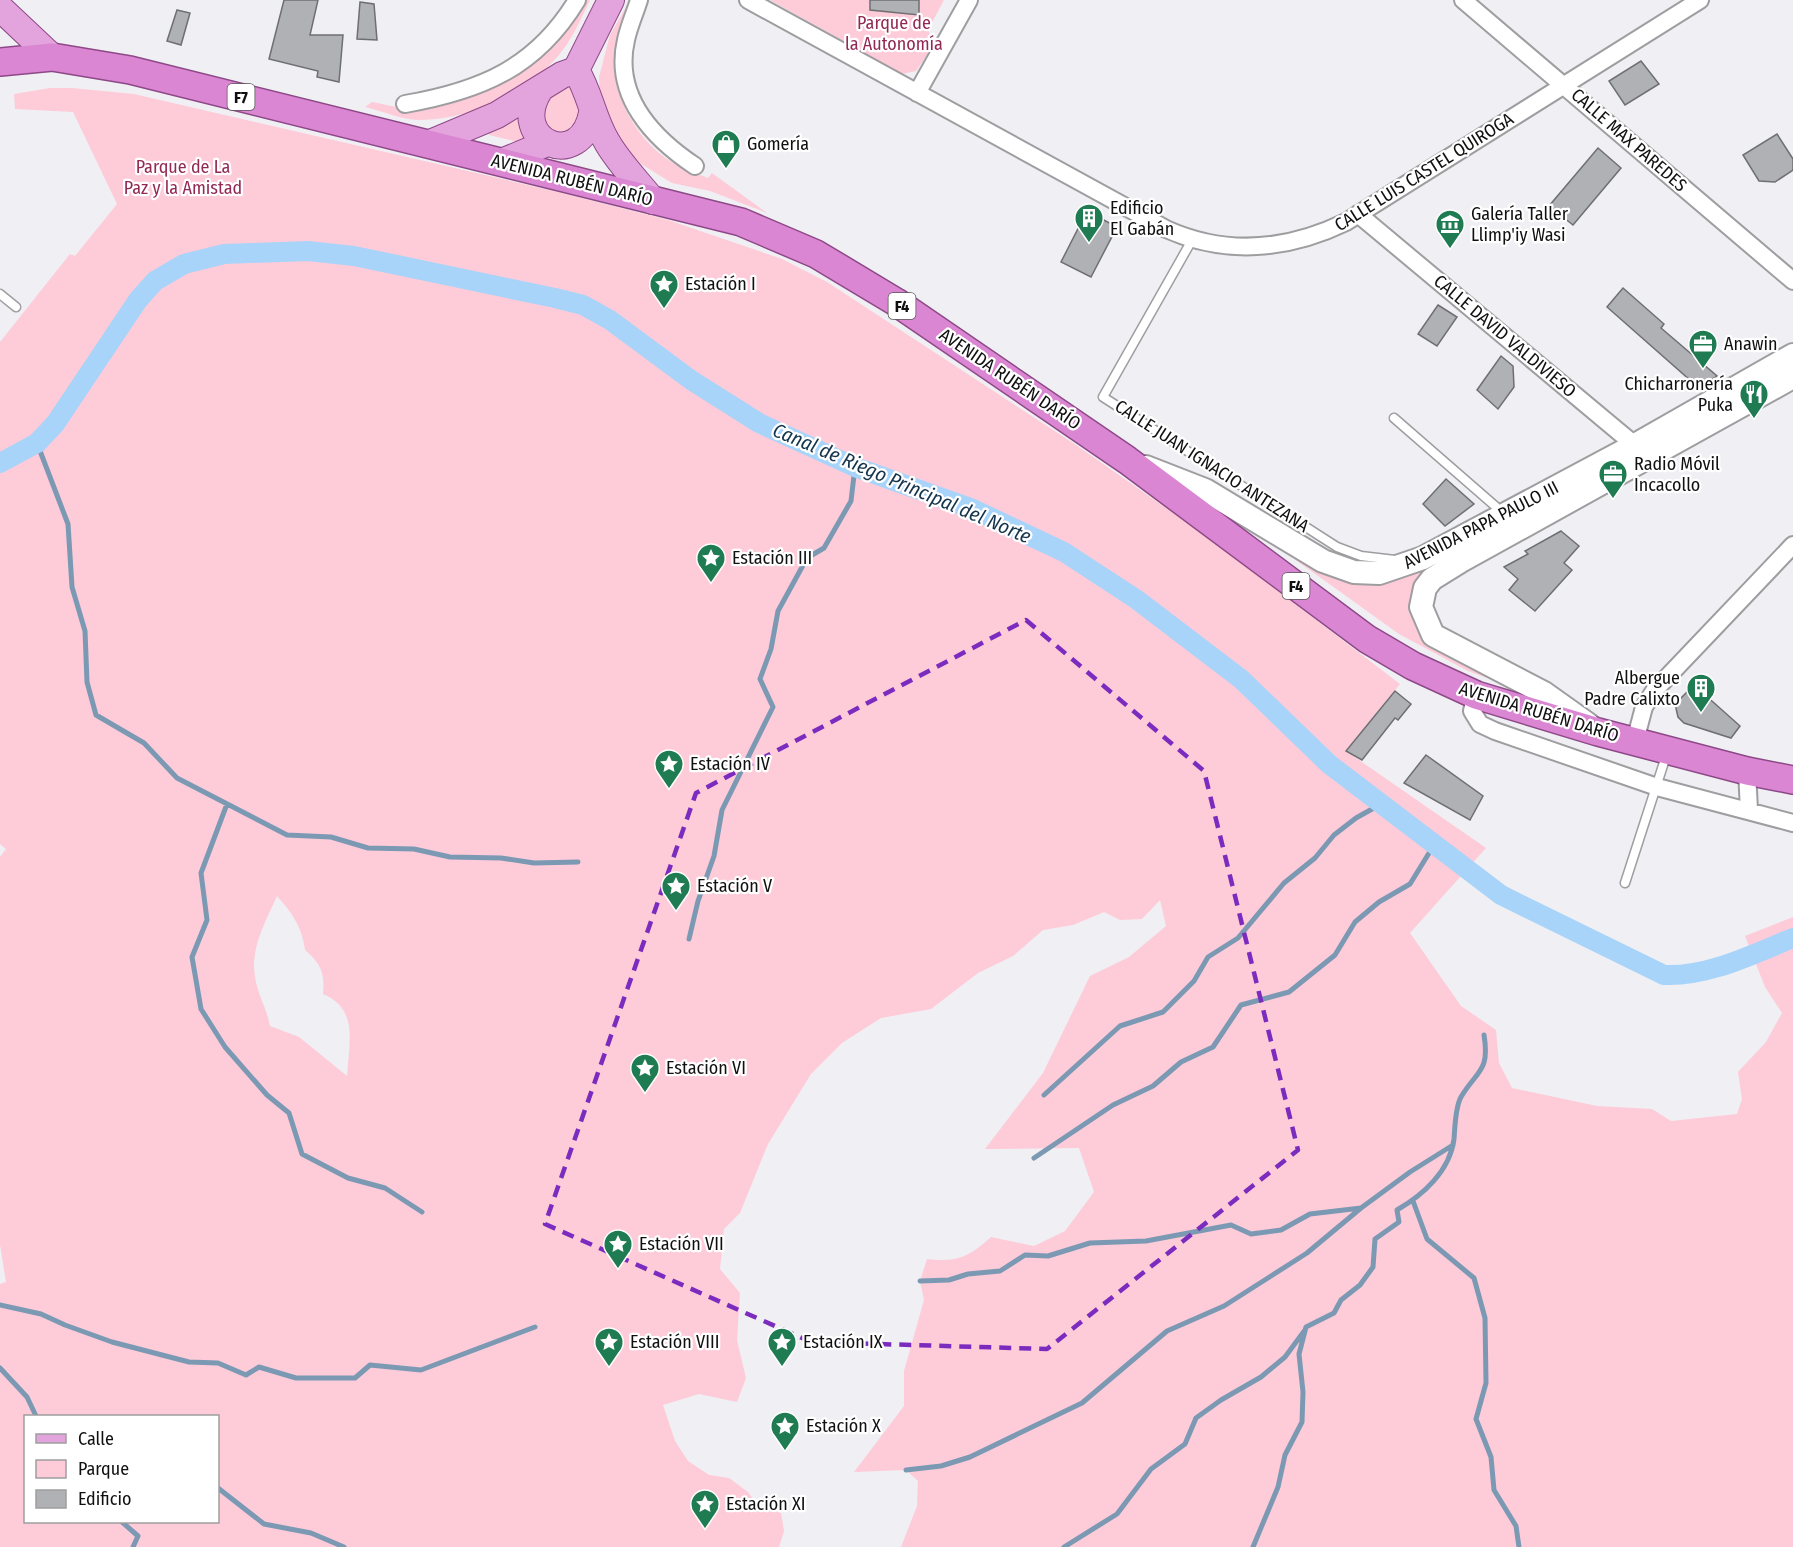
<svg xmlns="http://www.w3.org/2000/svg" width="1793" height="1547" viewBox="0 0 1793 1547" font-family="'Fira Sans Condensed',sans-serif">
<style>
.green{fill:#fecbd9;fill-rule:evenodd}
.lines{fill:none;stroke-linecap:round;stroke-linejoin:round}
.stream{stroke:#7b99b3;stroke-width:5}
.canal{stroke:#a9d4f9;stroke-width:20}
.building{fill:#b0b1b4;stroke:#6e6f72;stroke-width:1.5}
.service-casing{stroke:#9e9da0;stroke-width:11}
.minor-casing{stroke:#9e9da0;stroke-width:20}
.secondary-casing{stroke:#9e9da0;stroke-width:26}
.primary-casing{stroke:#8d4987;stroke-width:28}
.trunk-casing{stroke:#8d4987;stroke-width:30}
.service{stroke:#fff;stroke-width:8}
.minor{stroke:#fff;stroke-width:16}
.secondary{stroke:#fff;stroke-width:22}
.primary{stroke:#e3a4dd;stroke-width:26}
.trunk{stroke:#da86d2;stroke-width:27}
.marked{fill:none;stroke:#7b2cbf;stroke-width:4.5;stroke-dasharray:12 8;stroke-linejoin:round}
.labels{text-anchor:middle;stroke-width:4.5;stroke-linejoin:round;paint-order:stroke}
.shield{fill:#fff;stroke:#585858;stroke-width:1.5}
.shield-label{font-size:16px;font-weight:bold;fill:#101011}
.park-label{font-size:18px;fill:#922954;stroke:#fff}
.street-label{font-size:18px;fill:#101011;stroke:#fff}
.poi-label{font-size:18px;fill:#101011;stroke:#fff;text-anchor:start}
.water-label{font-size:20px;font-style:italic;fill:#15354d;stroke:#fff}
</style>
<rect width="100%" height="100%" fill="#f0eff3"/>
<path class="green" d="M583,0H590C581,19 572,40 558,56C526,94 469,120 419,120C402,120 382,111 365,107L372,102C388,105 405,110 422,109C438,109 455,101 470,95C525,73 554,52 583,0Z
M630,0H633C626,17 618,34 616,53C610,94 636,139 670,161C681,168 695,173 708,178L712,173L767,213L710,191L672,183L641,164L621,144L600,98L599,77L610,35Z
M770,0H944L928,30L934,45L916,71L902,74Z
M565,86L573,89L581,116V124L554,140L539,111L545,102Z
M50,88H72L134,94L554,191L668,220L782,259L827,282L1076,445L1206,536L1400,684L1346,751L1486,848L1410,933L1461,1006L1496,1030L1499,1063L1512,1088L1597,1106L1652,1109L1671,1121L1737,1114L1742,1099L1738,1072L1766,1042L1782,1013L1765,987L1745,936L1793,917V1547H901L917,1506L918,1481L906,1470L854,1472L904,1406V1371L924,1300L920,1281L927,1259C957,1263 970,1256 991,1237L1034,1246L1065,1231L1094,1192L1079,1148L985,1149L1043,1073L1090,976L1129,957L1166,926L1160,900L1142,919L1120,920L1104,912L1073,925L1043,930L1013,956L978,973L931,1009L881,1018L842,1043L811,1074L768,1144L740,1213L724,1229L720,1269L740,1293L737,1340L746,1378L737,1402L699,1394L663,1405L675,1441L688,1461L709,1475L729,1478L748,1492L759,1507L781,1513L784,1531L779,1547H0V1284L6,1282L0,1245V857L6,849L0,844V342L70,254L75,256L117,204L73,112L15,109L14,94ZM277,896C293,914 302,927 305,950C321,964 325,973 323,994C359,1009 349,1043 347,1076L299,1037L270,1026C267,1009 257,993 255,977C250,948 266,921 277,896ZM26,1416H218V1522H26Z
M518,116L526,144L489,135V131Z
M1222,507L1321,567L1423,568L1442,565L1414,609L1531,694L1468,671L1399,634Z"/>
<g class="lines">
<path class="stream" d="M37,443L68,524L72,587L85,631L87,682L96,715L144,743L177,778L287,835L331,837L368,848L414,849L450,857L501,858L534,863L578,862
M227,804L201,873L207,920L192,957L201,1009L225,1047L267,1095L289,1113L302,1154L348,1178L385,1188L422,1212
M689,939L698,901L714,856L722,810L773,707L760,679L771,649L778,611L807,558L824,548L851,501L855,467
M1044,1095L1120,1026L1163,1012L1194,981L1208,957L1238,938L1284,883L1315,858L1334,835L1356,818L1381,804
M1034,1158L1113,1105L1153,1086L1181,1062L1213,1047L1241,1005L1289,992L1335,955L1355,922L1379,902L1410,884L1434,845
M1413,1201L1427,1239L1474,1278L1485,1318L1486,1383L1476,1419L1491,1457L1494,1490L1516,1526L1519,1547
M920,1281L949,1280L968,1274L1000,1271L1025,1255L1048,1256L1090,1243L1146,1241L1231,1225L1251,1234L1281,1230L1310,1214L1361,1208L1410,1172L1453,1145
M0,1305L41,1314L65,1325L112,1342L189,1362L218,1363L246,1375L259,1367L296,1378H355L370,1365L421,1370L535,1327
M0,1368L27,1397L36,1416
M906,1470L941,1466L970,1457L1082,1403L1167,1331L1224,1306L1307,1253L1361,1208
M218,1488L264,1524L311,1533L344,1547
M122,1522L138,1536L133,1547
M1064,1547L1117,1514L1151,1469L1185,1444L1196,1418L1221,1400L1261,1377L1285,1357L1305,1330
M1253,1547L1278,1487L1285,1455L1302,1422L1303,1392L1299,1354L1306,1327L1334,1313L1341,1300L1360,1285L1373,1267L1375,1239L1399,1222L1397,1210C1423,1195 1450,1171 1454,1139C1455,1127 1455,1108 1461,1097C1477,1070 1490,1072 1484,1035"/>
<path class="canal" d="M0,463L37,443L55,424L138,300L155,281L184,264L224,254L308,251L354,256L555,298L583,305L610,320L691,380L759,423L855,467L973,509L1064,552L1136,599L1241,679L1329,764L1501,895L1664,975C1708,977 1753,954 1793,938"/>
</g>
<path class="building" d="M284,0H318L310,35H343L339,82L317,77L318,71L269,59Z
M870,0H919V15L870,10Z
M360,2L374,4L377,40L357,39Z
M177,10L190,13L181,45L167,41Z
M1641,61L1659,84L1625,105L1609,81Z
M1777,134L1793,159V170L1775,182L1759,181L1743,155Z
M1598,148L1621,168L1573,225L1549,206Z
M1087,211L1117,227L1091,277L1061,262Z
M1623,288L1664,324L1661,328L1717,376L1699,388L1607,307Z
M1438,305L1457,317L1437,346L1418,334Z
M1501,356L1513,366L1514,387L1498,409L1477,390Z
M1446,479L1474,504L1445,526L1423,504Z
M1561,531L1579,546L1564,563L1572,570L1535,611L1509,590L1518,579L1504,567L1528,554L1525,551Z
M1694,685L1740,726L1731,738L1684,723L1678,717L1675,704Z
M1395,691L1411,704L1398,720L1395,718L1362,760L1346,751Z
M1426,755L1483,796L1470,820L1404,783Z"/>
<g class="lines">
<g class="service-casing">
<path id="service" d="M1192,240L1103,397L1337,547L1361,556L1395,560
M0,294L16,307
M1394,418L1502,512
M1625,883L1667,753"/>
</g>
<g class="minor-casing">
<path id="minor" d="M639,0C635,13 629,26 626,40C613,96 653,138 695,166
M748,0L1166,229C1226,256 1288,250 1346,222L1700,0
M1463,0L1793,281
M917,93L969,0
M405,104C480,91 536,68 577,0
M1358,214L1643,452
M1476,695L1472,711L1480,724L1495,731L1657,787L1793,823
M1635,741L1644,707L1654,691L1793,545
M1747,771L1749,810"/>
</g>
<g class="secondary-casing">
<path id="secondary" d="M1146,467L1205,490L1323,561L1354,572L1379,573L1423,558L1635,445L1793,355
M1589,725L1544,693L1433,635L1421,607L1425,588L1432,579L1461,561L1793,377"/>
</g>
<g class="primary-casing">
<path id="primary" d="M0,8L52,57
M576,70C590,93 593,119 607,142C619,163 638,182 653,201
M539,91C508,142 581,172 592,113
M428,144L497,115L562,75L576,70L611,0
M504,161L547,143"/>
</g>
<g class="trunk-casing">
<path id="trunk" d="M0,62L52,57L130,70L741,222L816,254L896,302L1127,460L1367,639L1413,666L1476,695L1598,732L1747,771L1793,780"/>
</g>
<use href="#service" class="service"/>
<use href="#minor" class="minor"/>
<use href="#secondary" class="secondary"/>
<use href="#primary" class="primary"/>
<use href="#trunk" class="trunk"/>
</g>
<path class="marked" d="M1026,620L1204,771L1298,1150L1047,1349L811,1342L545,1224L696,793Z"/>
<defs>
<g id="shop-pin" transform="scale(1.5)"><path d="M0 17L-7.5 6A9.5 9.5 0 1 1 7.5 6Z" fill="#1f7b51" stroke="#fff"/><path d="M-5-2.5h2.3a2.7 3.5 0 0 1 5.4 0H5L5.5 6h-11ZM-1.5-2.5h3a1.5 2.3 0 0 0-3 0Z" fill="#fff"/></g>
<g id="building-pin" transform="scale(1.5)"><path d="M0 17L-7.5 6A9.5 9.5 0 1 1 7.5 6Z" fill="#1f7b51" stroke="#fff"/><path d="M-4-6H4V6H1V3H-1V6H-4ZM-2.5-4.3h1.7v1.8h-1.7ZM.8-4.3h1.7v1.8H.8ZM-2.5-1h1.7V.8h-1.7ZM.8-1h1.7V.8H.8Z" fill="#fff"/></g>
<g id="museum-pin" transform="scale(1.5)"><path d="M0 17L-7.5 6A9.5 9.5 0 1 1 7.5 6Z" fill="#1f7b51" stroke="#fff"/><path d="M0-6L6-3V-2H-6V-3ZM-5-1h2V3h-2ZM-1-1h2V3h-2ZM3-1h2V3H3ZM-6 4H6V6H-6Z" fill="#fff"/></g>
<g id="sight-pin" transform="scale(1.5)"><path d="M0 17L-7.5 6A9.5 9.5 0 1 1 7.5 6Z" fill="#1f7b51" stroke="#fff"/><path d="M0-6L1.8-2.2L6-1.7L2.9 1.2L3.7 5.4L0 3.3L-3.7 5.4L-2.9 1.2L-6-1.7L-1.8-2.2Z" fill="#fff"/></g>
<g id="office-pin" transform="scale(1.5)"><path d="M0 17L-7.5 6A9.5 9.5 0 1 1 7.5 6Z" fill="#1f7b51" stroke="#fff"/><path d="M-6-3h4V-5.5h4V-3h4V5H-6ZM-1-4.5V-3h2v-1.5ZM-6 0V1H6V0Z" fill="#fff"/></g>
<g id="restaurant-pin" transform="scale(1.5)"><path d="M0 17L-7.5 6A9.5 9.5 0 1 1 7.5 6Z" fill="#1f7b51" stroke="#fff"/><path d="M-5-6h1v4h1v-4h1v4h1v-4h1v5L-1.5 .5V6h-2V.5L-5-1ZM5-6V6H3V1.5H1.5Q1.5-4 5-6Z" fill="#fff"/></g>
</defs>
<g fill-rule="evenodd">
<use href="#shop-pin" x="726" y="144"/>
<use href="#building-pin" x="1089" y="218"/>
<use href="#museum-pin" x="1450" y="224"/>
<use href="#sight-pin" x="664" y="284"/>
<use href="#office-pin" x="1703" y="344"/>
<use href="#restaurant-pin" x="1754" y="394"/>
<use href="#office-pin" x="1613" y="474"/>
<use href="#sight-pin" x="711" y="558"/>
<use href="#building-pin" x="1701" y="688"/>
<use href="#sight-pin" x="669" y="764"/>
<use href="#sight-pin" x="676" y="886"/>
<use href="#sight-pin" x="645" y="1068"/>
<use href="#sight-pin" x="618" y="1244"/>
<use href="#sight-pin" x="609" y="1342"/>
<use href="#sight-pin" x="782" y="1342"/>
<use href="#sight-pin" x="785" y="1426"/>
<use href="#sight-pin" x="705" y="1504"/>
</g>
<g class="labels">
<g class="shield">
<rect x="227.5" y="84" width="27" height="26" rx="4.5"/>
<rect x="888.5" y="293" width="27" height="26" rx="4.5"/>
<rect x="1282.5" y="573" width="27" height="26" rx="4.5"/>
</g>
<g class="shield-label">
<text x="241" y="103">F7</text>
<text x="902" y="312">F4</text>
<text x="1296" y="592">F4</text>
</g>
<g class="park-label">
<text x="894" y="29">Parque de<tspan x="894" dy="21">la Autonomía</tspan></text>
<text x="183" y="173">Parque de La<tspan x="183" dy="21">Paz y la Amistad</tspan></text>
</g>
<g class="street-label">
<text transform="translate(1629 140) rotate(41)" y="6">CALLE MAX PAREDES</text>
<text transform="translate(1424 172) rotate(-32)" y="6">CALLE LUIS CASTEL QUIROGA</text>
<text transform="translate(572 180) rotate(14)" y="6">AVENIDA RUBÉN DARÍO</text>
<text transform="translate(1505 336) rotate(40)" y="6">CALLE DAVID VALDIVIESO</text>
<text transform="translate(1010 379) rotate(34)" y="6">AVENIDA RUBÉN DARÍO</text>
<text transform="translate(1212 466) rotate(33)" y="6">CALLE JUAN IGNACIO ANTEZANA</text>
<text transform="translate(1481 525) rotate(-27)" y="6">AVENIDA PAPA PAULO III</text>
<text transform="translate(1539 712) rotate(17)" y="6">AVENIDA RUBÉN DARÍO</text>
</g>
<g class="poi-label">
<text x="747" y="150">Gomería</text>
<text x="1110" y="214">Edificio<tspan x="1110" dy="21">El Gabán</tspan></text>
<text x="1471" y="220">Galería Taller<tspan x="1471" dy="21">Llimp'iy Wasi</tspan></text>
<text x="685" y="290">Estación I</text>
<text x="1724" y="350">Anawin</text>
<text x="1733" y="390" text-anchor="end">Chicharronería<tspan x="1733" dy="21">Puka</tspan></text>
<text x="1634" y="470">Radio Móvil<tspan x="1634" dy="21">Incacollo</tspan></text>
<text x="732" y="564">Estación III</text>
<text x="1680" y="684" text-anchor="end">Albergue<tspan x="1680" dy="21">Padre Calixto</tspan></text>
<text x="690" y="770">Estación IV</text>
<text x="697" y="892">Estación V</text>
<text x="666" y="1074">Estación VI</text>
<text x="639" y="1250">Estación VII</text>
<text x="630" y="1348">Estación VIII</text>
<text x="803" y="1348">Estación IX</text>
<text x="806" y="1432">Estación X</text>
<text x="726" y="1510">Estación XI</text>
</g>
<g class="water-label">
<text transform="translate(902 483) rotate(23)" y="7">Canal de Riego Principal del Norte</text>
</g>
</g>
<rect x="24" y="1415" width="195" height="108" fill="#ffffff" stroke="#9f9fa0" stroke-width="1.5"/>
<rect x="36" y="1434" width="30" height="9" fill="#e3a4dd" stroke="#9f9fa0" stroke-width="1.5"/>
<text x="78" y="1445" font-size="18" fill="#101011">Calle</text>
<rect x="36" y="1460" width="30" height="18" fill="#fecbd9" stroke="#9f9fa0" stroke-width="1.5"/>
<text x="78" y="1475" font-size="18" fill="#101011">Parque</text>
<rect x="36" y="1490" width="30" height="18" fill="#b0b1b4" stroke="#9f9fa0" stroke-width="1.5"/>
<text x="78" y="1505" font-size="18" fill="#101011">Edificio</text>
</svg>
